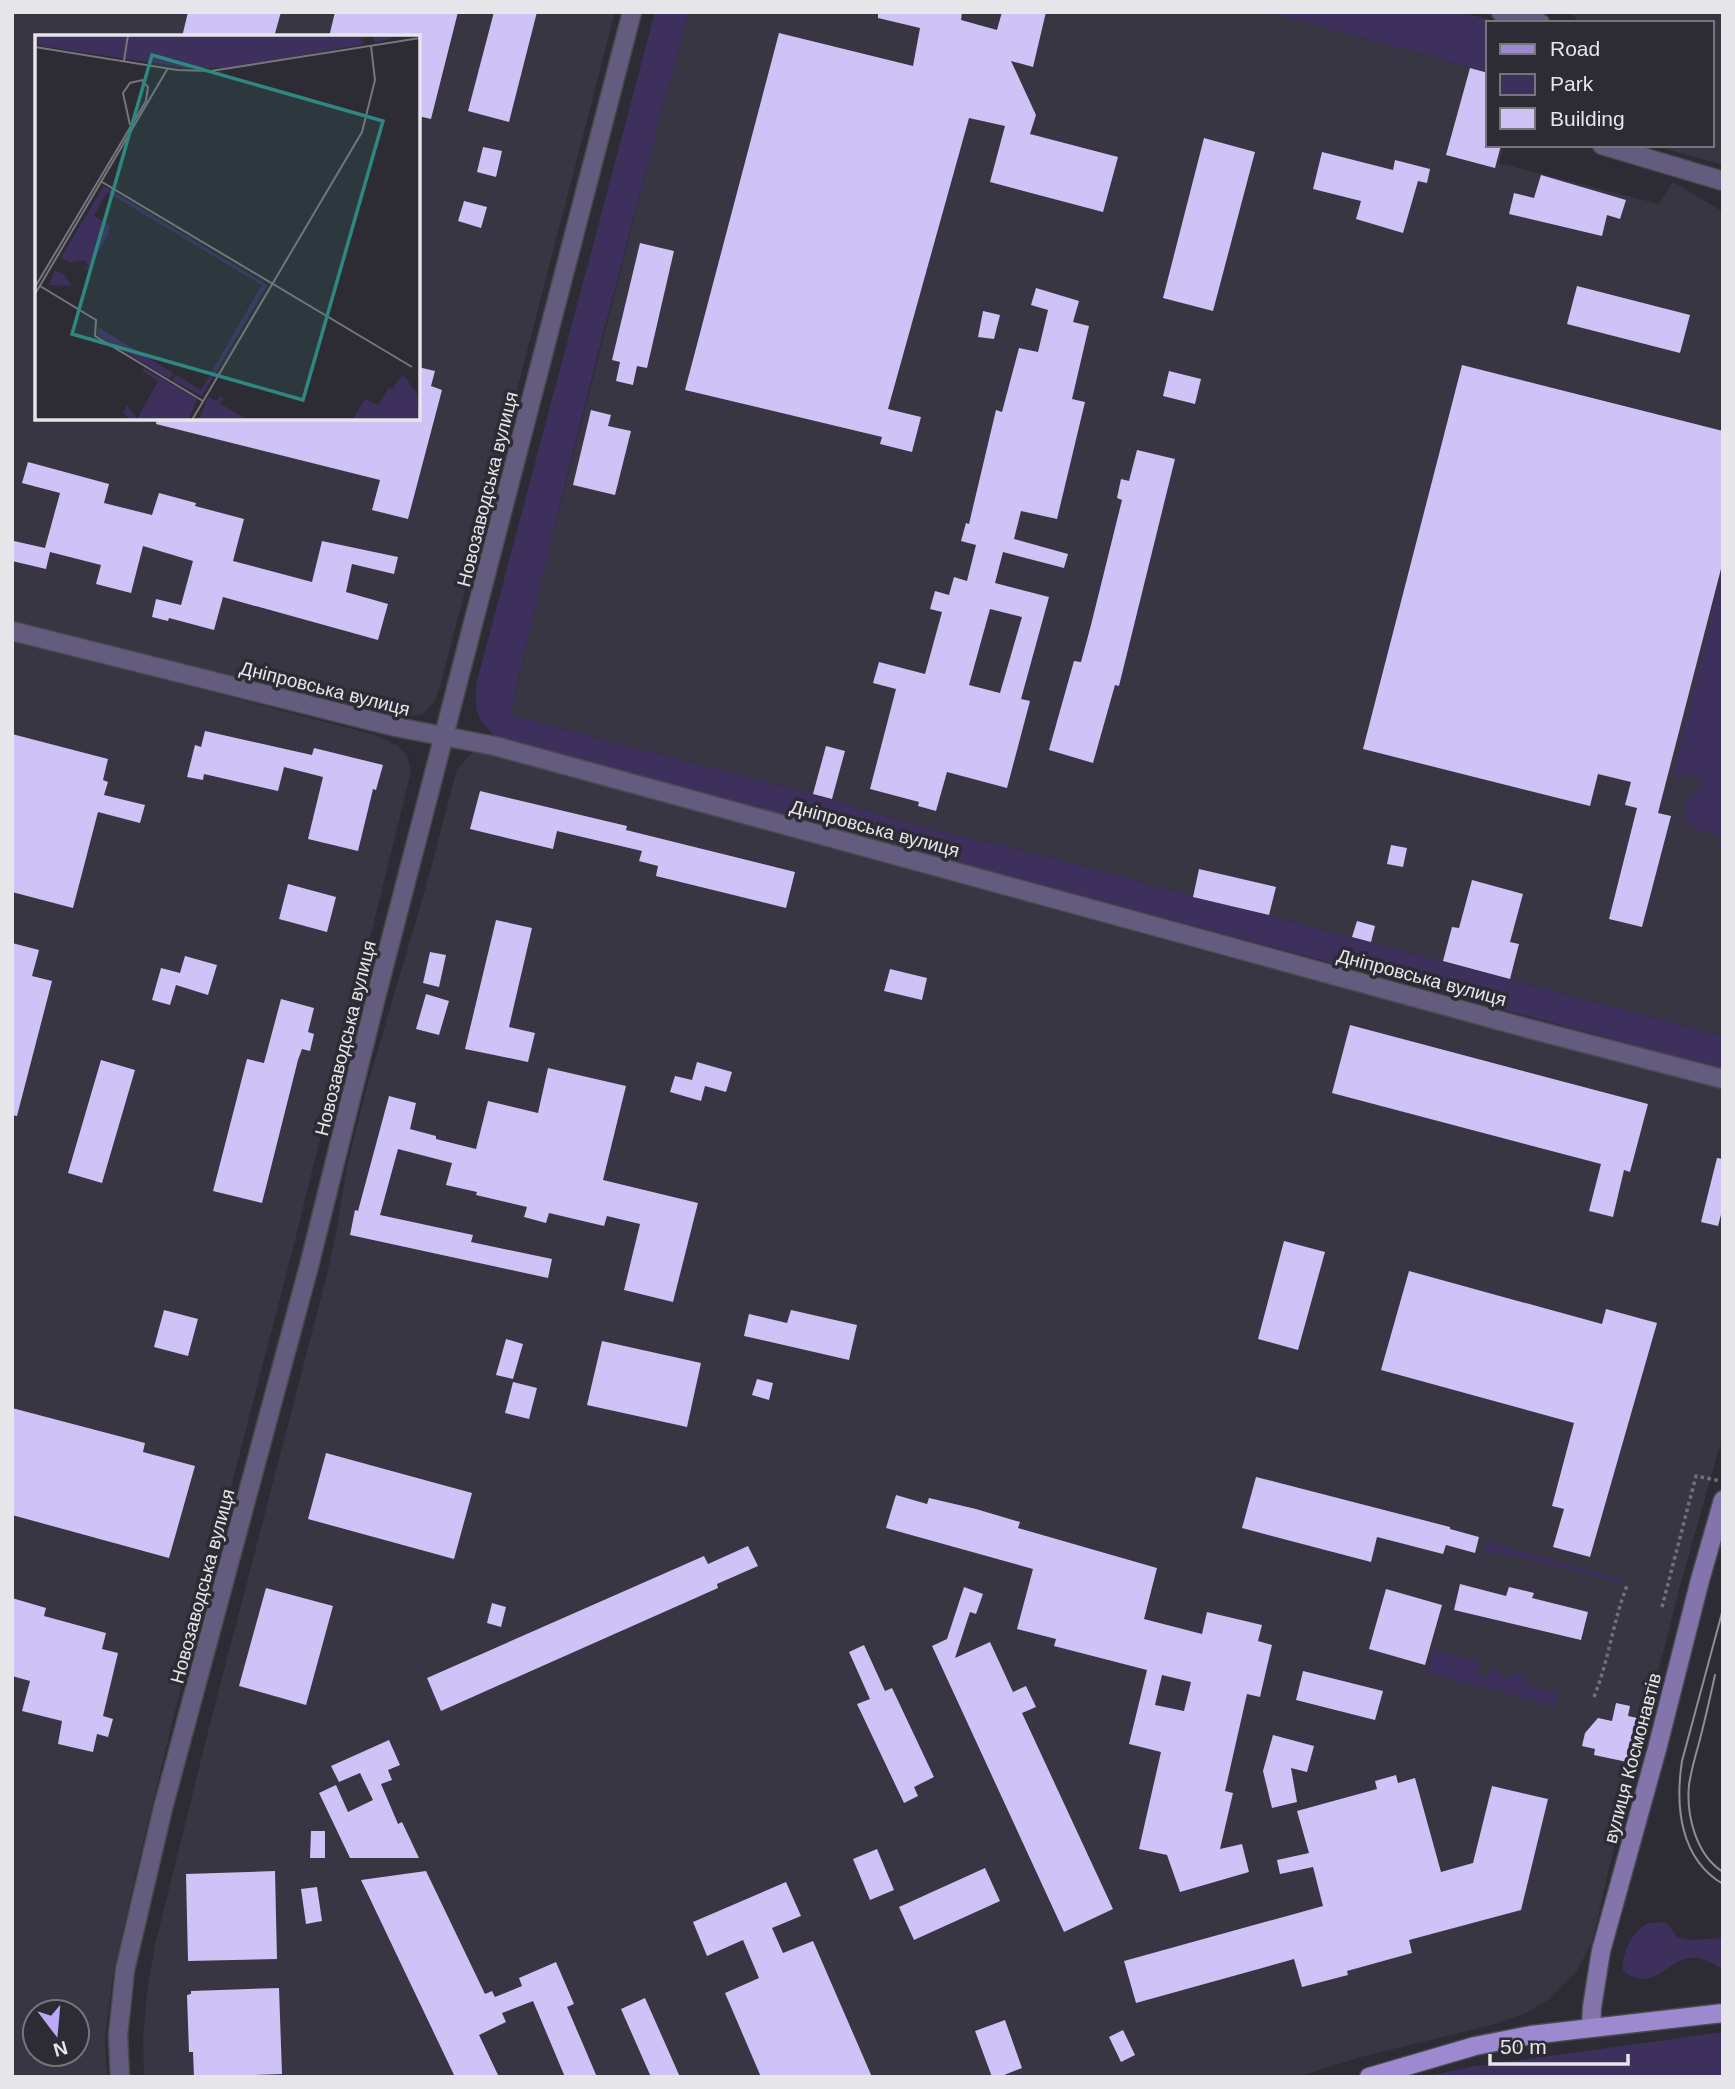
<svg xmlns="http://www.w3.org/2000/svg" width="1735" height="2089" viewBox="0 0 1735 2089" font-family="Arial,sans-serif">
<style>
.built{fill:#393643;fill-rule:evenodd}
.green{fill:#3d305c}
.building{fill:#cec2f6;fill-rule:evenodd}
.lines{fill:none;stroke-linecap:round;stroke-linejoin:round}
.minor-casing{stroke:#4b4950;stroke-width:21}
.tertiary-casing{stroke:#4b4950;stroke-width:21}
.secondary-casing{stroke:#4b4950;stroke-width:21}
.primary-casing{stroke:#4b4950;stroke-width:21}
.path{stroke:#727178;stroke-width:3.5;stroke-dasharray:3.5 3.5;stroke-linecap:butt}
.minor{stroke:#645c7e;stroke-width:18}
.tertiary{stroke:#645c7e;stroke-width:18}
.secondary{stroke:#8375ac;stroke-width:18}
.primary{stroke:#9c89d0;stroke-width:18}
.tram{stroke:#8e8d93;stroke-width:2}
.labels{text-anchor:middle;stroke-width:7;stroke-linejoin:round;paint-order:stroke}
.street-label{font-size:19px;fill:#e6e5ea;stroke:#2d2b33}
.inset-road{fill:none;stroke:#77757c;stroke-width:2}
.view{fill:#2f8781;fill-opacity:0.15;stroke:#2f8781;stroke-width:3.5}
.inset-edge{fill:none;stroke:#e6e5ea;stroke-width:3.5}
</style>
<rect width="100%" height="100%" fill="#2d2b33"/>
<path class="built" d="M12,12H615L441,683L435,701L423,714L406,717L384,714L12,621ZM37,37H418V418H37Z
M689,12H1266L1488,72V145H1504L1499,163L1659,204L1673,182L1723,212V1036L1011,847L937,831L813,794L510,715L547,557L650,155Z
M1567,12H1723V165L1653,145H1712V23H1580L1571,13Z
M12,640L375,735L397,745L407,755L411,772L293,1248L205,1587L140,1856L114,1969L105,2037L107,2077H12ZM35,2012H77V2054H35Z
M482,752L1215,954L1723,1087V1434L1678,1593L1611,1860L1592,1942L1576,1972L1548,2000L1526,2013L1492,2025L1361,2057L1297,2077H144L143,2035L148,1985L155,1945L209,1728L327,1275L337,1228L347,1166L366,1090L427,883L457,769L472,753Z"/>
<path class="green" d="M655,12H689C625,245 564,480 510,715L813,794L937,831L1011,847L1723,1036V1069L496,737C475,717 474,710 477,681Z
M1266,12H1462L1501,23H1488V72Z
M1723,571V838L1696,829L1687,823L1684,804L1699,789L1703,782C1698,772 1684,776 1674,776V771Z
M1487,1542L1625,1580L1623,1584L1532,1560L1488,1552L1484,1553Z
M1433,1650L1480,1662L1477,1674L1487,1678L1490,1668L1502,1671L1501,1677L1509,1679L1511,1674L1527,1673L1525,1684L1559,1694L1556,1706L1427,1673Z
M1659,1922L1667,1923L1677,1937L1691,1940L1723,1938V1969C1715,1965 1706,1959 1698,1958C1666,1954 1657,1996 1623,1971C1621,1956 1632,1930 1647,1924C1650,1923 1656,1922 1659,1922Z
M1723,2032V2077H1424L1469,2067Z"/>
<path class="building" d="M188,12H281L274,37H182Z
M335,12H458L431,119L418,116V37H329Z
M494,12H537L509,122L468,111Z
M878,12H962L961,20L997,30L1002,12H1046L1033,67L1011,61L1036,115L1030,134L1118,157L1103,212L990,182L1005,126L969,118L888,409L921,417L912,452L880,444L882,437L685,390L779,33L913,66L920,28L878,18Z
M1470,68L1488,73V145H1501L1495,168L1446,155Z
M1204,138L1255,152L1213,311L1163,298Z
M483,147L502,151L496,177L477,172Z
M1322,152L1393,170L1395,160L1430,169L1427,183L1418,181L1403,233L1356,219L1361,201L1313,189Z
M1541,175L1626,200L1620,219L1607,215L1602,236L1509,214L1514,193L1534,198Z
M464,201L487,207L481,228L458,221Z
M640,243L674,251L647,368L637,366L633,385L616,381L620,362L612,360Z
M1577,286L1690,315L1680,353L1567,324Z
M1036,288L1079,301L1073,322L1089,326L1072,399L1085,402L1057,519L1021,511L1014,539L1068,554L1064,568L1003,552L995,583L1049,597L1021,699L1030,701L1007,788L947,772L936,811L918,806L919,802L870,789L896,689L873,683L879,662L925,674L942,612L930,609L935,591L949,595L954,577L967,581L976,545L961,541L966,523L969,524L996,410L1002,412L1019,348L1038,352L1048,310L1031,305ZM990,609L1022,617L1000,693L969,685Z
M983,311L1000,315L994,339L978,337Z
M1462,365L1723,431V561L1658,813L1671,816L1642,927L1609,919L1637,808L1625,805L1631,782L1598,774L1590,806L1363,749Z
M418,367L435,371L431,386L442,390L408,519L372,510L380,480L156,424L157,418H418Z
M1169,371L1201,379L1195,404L1163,396Z
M591,410L611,415L608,426L631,431L615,495L573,485Z
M1137,450L1175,459L1119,686L1115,685L1093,763L1049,750L1074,661L1081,662L1091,625L1122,500L1117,498L1121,479L1129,481Z
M28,462L109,484L104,503L152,515L159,493L196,503L195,506L244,519L233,561L312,582L322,541L398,557L394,574L352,564L346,592L388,604L378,640L223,597L214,630L169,618L168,621L152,617L156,599L181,605L193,561L143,546L131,593L96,584L101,565L50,552L46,569L12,561L14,541L45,548L60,493L22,483Z
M205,731L312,755L314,748L383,765L376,790L373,789L358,851L308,839L323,777L284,767L278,791L204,774L203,780L187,777L195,745L201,747Z
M12,734L108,759L103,780L108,782L104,795L145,805L140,823L98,812L73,908L12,892Z
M826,746L845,751L832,799L813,794Z
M480,791L627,826L626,830L795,872L786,908L656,876L658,866L639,861L642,851L557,831L553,849L470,829Z
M1391,845L1407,848L1403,867L1387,864Z
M1199,869L1276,887L1269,915L1193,897Z
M1472,880L1523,894L1510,942L1519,944L1510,979L1443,961L1452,927L1459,928Z
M288,884L336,897L327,932L279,919Z
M496,920L532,928L509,1027L535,1033L528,1062L465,1049Z
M1357,921L1375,926L1371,942L1352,937Z
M12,943L39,950L32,976L52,981L17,1116L12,1115Z
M430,952L446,955L439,987L423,983Z
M185,956L217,965L208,995L176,985L170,1005L152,1000L161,968L180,973Z
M890,969L927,978L922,1000L884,991Z
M426,994L449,1001L439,1035L416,1029Z
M281,999L314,1008L308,1032L314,1034L310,1051L302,1049L298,1060L262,1203L213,1191L247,1059L264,1063Z
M1350,1025L1648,1104L1630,1172L1624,1170L1613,1217L1589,1211L1601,1164L1332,1093Z
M101,1060L135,1070L102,1183L68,1173Z
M697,1062L732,1072L726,1092L705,1086L701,1101L670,1092L675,1076L692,1080Z
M548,1068L626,1086L603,1180L698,1203L673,1302L624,1290L640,1224L607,1216L604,1226L549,1213L546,1223L524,1217L527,1207L476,1195L477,1192L446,1185L452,1163L398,1149L380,1215L473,1235L471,1242L552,1259L548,1278L350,1235L355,1210L358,1211L389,1096L416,1103L410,1129L436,1136V1139L476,1149L488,1101L538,1113Z
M1717,1158L1723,1159V1207L1718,1226L1701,1222Z
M1284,1241L1325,1252L1298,1350L1258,1339Z
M1409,1271L1602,1324L1606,1309L1657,1323L1590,1557L1553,1547L1564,1509L1552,1506L1574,1423L1381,1370Z
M164,1310L198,1319L188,1356L154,1347Z
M791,1310L857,1325L849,1360L744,1336L749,1314L787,1323Z
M506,1339L523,1344L513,1379L496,1375Z
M602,1341L701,1363L687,1427L587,1405Z
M757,1379L773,1383L769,1400L752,1395Z
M513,1382L537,1388L529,1419L505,1413Z
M12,1408L145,1443L143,1452L195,1466L169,1558L12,1515Z
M326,1453L472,1493L454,1559L308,1519Z
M1256,1477L1450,1527V1529L1479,1537L1475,1553L1446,1545L1443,1554L1377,1537L1371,1562L1242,1528Z
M896,1495L927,1504L929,1498L976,1509L1020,1522L1018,1528L1157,1568L1144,1619L1202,1634L1207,1612L1262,1625L1258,1641L1272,1645L1260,1697L1247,1694L1225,1791L1233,1793L1220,1849L1242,1844L1249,1872L1180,1892L1167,1855L1139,1849L1161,1752L1129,1744L1147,1670L1054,1646L1056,1639L1017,1629L1033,1569L886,1528ZM1162,1675L1191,1682L1184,1711L1155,1705Z
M748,1546L758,1566L717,1584L718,1588L441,1711L427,1678L704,1556L708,1564Z
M1460,1584L1506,1596L1509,1587L1534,1593L1532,1598L1588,1612L1581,1640L1454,1610Z
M964,1587L983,1594L976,1614L970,1612L955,1658L990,1642L1013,1692L1026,1686L1036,1707L1022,1713L1113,1909L1064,1932L932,1646L947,1639Z
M266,1588L333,1606L306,1705L239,1686Z
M1386,1589L1442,1605L1425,1665L1369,1649Z
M12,1598L46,1608L44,1616L106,1633L102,1649L118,1653L103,1716L113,1719L108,1737L97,1734L93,1752L58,1744L62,1721L22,1711L30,1681L12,1676Z
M492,1603L506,1607L501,1627L487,1623Z
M864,1645L885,1691L892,1688L934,1777L914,1787L918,1796L904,1803L857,1704L870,1699L849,1652Z
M1303,1671L1383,1691L1375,1720L1296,1700Z
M1616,1703L1630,1706L1628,1716L1642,1719L1632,1763L1594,1755L1595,1749L1582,1746L1585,1733L1598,1718L1612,1721Z
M1273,1735L1314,1746L1307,1772L1291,1768L1297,1802L1272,1808L1263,1771Z
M389,1740L400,1765L388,1770L392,1780L381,1784L398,1824L402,1822L419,1858H350L319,1793L336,1785L348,1812L373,1800L360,1773L339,1782L331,1766Z
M1396,1775L1398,1783L1415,1778L1441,1872L1473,1863L1492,1786L1548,1799L1521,1910L1409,1940L1412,1953L1347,1971L1348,1975L1302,1987L1294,1959L1136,2003L1124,1961L1323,1906L1313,1867L1280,1874L1277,1860L1309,1853L1297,1811L1377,1789L1375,1781Z
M311,1831H325V1858H310Z
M877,1849L894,1890L870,1900L853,1859Z
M985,1868L1000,1901L914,1940L899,1907Z
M275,1871L277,1959L188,1961L186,1874Z
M426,1871L485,1994L492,1991L495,1997L522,1986L519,1978L556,1962L574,2004L567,2007L597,2077H565L533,2001L502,2013L506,2022L479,2035L499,2077H455L361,1880Z
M786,1882L801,1916L772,1928L783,1953L813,1941L872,2077H761L725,1993L759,1978L743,1940L707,1956L693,1922Z
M317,1887L322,1921L306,1924L301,1889Z
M279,1988L282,2074L194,2077L193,2052H189L187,1995L191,1994V1991Z
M645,1998L680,2077H651L621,2009Z
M1005,2020L1022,2068L999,2077H992L975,2031Z
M1123,2030L1135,2055L1121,2062L1109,2037Z"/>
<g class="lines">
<g class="minor-casing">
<path id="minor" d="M1501,12L1540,23
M1602,145L1723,181
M12,631L396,727L495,746L1534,1030L1723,1079"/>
</g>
<g class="tertiary-casing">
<path id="tertiary" d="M120,2077L118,2036L125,1970L163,1808L309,1266L377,993L632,12"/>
</g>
<g class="secondary-casing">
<path id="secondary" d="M1591,2028L1592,2007L1601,1951L1657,1749L1700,1580L1723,1500"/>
</g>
<g class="primary-casing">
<path id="primary" d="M1369,2077L1475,2046L1531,2035L1723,2013"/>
</g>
<path class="path" d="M1662,1607L1696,1476L1721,1481
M1594,1697C1609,1660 1613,1620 1628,1583"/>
<use href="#minor" class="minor"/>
<use href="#tertiary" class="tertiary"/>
<use href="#secondary" class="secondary"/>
<use href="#primary" class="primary"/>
<path class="tram" d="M1723,1609L1682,1761C1675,1806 1680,1859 1723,1884
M1715,1675C1710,1698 1705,1720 1699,1743C1695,1757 1691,1771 1689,1785C1686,1815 1696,1855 1723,1872"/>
</g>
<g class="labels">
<g class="street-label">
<text transform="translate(487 489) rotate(-76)" y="7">Новозаводська вулиця</text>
<text transform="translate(325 688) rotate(14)" y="7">Дніпровська вулиця</text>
<text transform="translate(875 828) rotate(15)" y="7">Дніпровська вулиця</text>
<text transform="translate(1422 977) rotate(15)" y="7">Дніпровська вулиця</text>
<text transform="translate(345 1038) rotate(-76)" y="7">Новозаводська вулиця</text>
<text transform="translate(202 1586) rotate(-75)" y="7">Новозаводська вулиця</text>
<text transform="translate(1632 1758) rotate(-75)" y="7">вулиця Космонавтів</text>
</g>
</g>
<g transform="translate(35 35)">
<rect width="385" height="385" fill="#2d2b33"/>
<path d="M0,0H366L340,8L337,1L325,4L330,9L198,33H151L12,12L0,9ZM69,151L232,250L167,361L137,345L141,340L166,355L227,250L72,157L59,181L74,190V198L53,235L47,232L54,231L50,225L35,228L26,222ZM20,235L28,239L38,251L14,250ZM63,292L138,338L135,344L62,300ZM110,334L162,364L154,385H96L93,383L88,377L92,370L102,384L123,346L106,335ZM368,339L382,359L385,385H317L330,364L343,370L354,352L357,354ZM186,360L189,364L184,368L213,385L164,384L173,362L181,366Z" fill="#3d305c"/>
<path class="inset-road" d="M0,12L142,35L176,36L385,3M89,26L93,0M67,147L377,332M5,251L61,285L60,301L168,366M0,252L111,66L113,52L107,45L95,48L88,58L95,90M0,259L133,33M157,385L327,97L340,45L336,11"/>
<path class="view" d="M117,20L348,86L268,365L37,299Z"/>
<rect width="385" height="385" class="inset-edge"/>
</g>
<rect width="1735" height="2089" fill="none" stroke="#e6e5ea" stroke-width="28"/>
<rect x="1486" y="21" width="228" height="126" fill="#2d2b33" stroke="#77757c" stroke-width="2"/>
<rect x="1500" y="44" width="35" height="10" fill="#9c89d0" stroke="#77757c" stroke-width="2"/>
<text x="1550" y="56" font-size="21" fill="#e6e5ea">Road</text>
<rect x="1500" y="74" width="35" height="21" fill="#3d305c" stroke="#77757c" stroke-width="2"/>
<text x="1550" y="91" font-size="21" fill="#e6e5ea">Park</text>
<rect x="1500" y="108" width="35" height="21" fill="#cec2f6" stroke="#77757c" stroke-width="2"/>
<text x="1550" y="126" font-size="21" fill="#e6e5ea">Building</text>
<g transform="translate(56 2033) rotate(164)"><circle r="33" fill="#2d2b33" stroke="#77757c" stroke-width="2"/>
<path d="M0-5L12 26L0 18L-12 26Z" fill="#bda9f5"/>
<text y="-10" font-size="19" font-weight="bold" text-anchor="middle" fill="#e6e5ea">N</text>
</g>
<path d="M1490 2054v10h138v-10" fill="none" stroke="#e6e5ea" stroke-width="3.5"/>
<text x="1500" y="2054" font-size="21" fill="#e6e5ea" stroke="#2d2b33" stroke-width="5" paint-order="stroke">50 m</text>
</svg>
